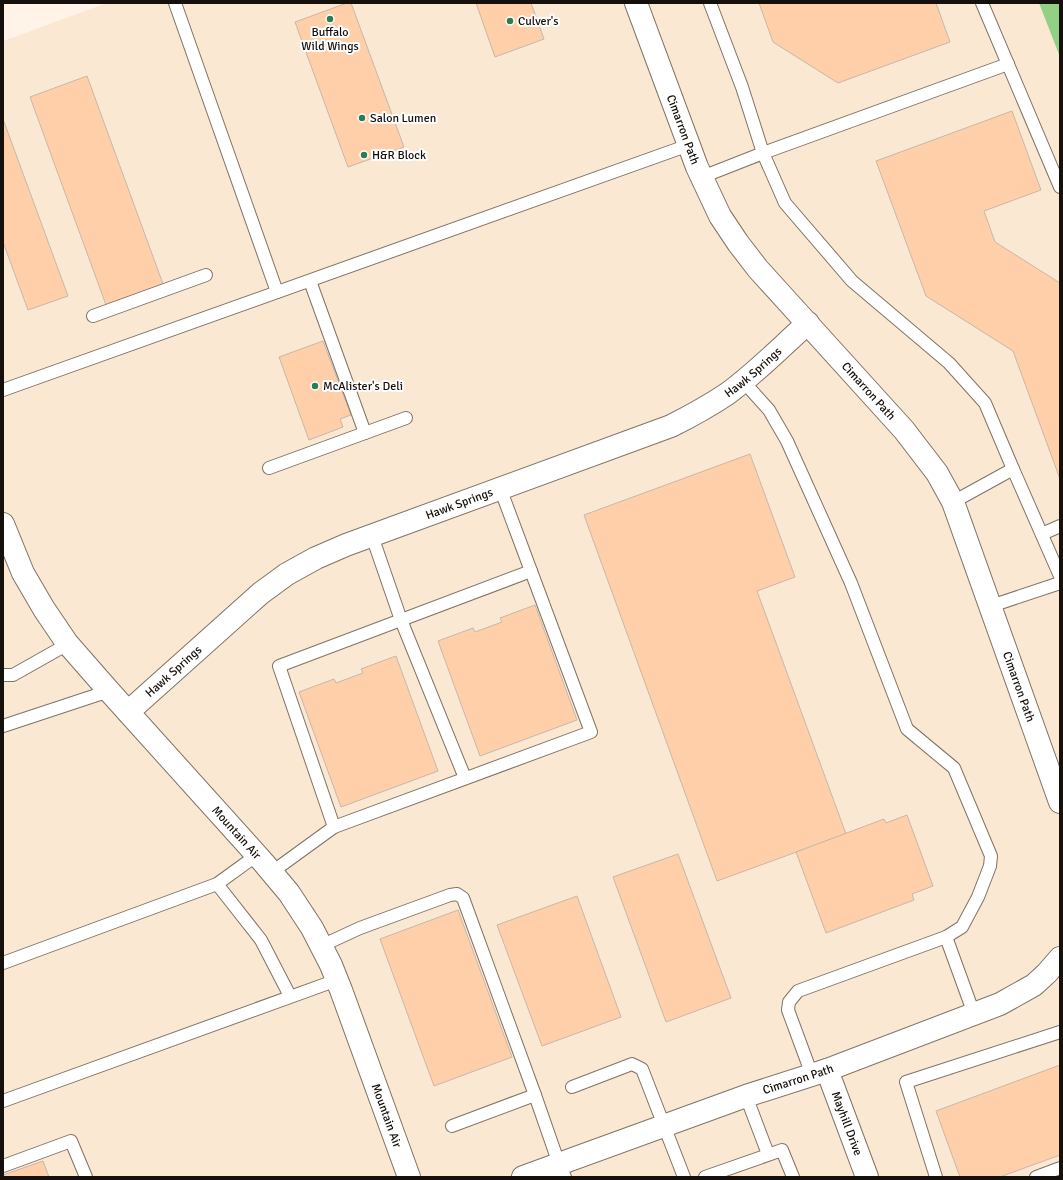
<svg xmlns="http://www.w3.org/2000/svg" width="1063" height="1180" viewBox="0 0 1063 1180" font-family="Signika,sans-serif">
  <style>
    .built { fill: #fbe8d2 }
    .forest { fill: #91d085 }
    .building { fill: #fecfa9; stroke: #c7b7aa }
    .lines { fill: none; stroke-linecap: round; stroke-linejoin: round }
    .lane-casing { stroke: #7f7365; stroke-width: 14 }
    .street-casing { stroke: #7f7365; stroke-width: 24 }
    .lane { stroke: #fff; stroke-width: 12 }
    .street { stroke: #fff; stroke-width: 22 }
    .poi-dot { fill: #2a7f52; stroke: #fff; stroke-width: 1.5 }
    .labels { text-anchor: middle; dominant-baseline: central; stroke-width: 4; stroke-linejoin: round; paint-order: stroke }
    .poi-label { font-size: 12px; fill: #15100b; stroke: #fff; text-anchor: start }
    .street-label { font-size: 12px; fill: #15100b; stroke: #fff }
  </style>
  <rect width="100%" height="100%" fill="#fff4e7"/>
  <path class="built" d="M107 3H1039L1060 57V1177H3V41Z"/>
  <path class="forest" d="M1039 3H1060V57Z"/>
  <g class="building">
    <path d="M347 3H351L404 147 348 167 295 22Z"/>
    <path d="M476 3H531L544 39 495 57Z"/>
    <path d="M759 3H936L950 42 838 83 773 42Z"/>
    <path d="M87 76 163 284 106 305 30 97Z"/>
    <path d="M1012 111 1041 190 984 211 995 242 1060 283V479L1013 351 926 296 876 161Z"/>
    <path d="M3 119 68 296 28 310 3 242Z"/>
    <path d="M323 341 351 415 340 419 343 427 309 440 279 357Z"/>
    <path d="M750 454 795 577 757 591 846 834 717 881 584 515Z"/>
    <path d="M535 605 577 720 480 756 438 641 473 628 475 632 502 622 500 618Z"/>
    <path d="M396 656 438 771 341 807 299 692 334 679 336 683 363 673 361 669Z"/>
    <path d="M907 815 933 886 912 894 914 900 826 933 796 852 884 819 886 823Z"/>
    <path d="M678 854 731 998 666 1022 613 877Z"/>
    <path d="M577 896 621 1017 542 1046 497 925Z"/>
    <path d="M458 910 512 1057 434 1086 380 939Z"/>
    <path d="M1060 1065V1155L1000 1177H960L936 1111Z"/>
    <path d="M43 1161 49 1177H3V1175Z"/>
  </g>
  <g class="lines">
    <g class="lane-casing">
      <g id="lane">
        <path d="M175 3 277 292"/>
        <path d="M710 3 742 87 763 153 1008 64"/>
        <path d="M982 3 1060 187"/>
        <path d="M702 177 763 153 785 203 852 281 949 363 985 403 1013 469"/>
        <path d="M310 281 365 433"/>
        <path d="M93 316 206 275"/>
        <path d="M743 381 769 410 787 441 851 583 907 729 954 768 991 856 990 866 978 897 962 927 946 937 798 991 789 1002 788 1010 812 1075"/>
        <path d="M3 390 689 145"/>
        <path d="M269 468 406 418"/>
        <path d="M500 488 531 571"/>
        <path d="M953 502 1013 469 1060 576"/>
        <path d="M1042 534 1060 526"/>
        <path d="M991 606 1060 583"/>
        <path d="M3 675H13L68 644"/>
        <path d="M3 726 109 691"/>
        <path d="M334 827 591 732 531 571 401 620 465 778"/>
        <path d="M272 872 334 827 279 666 401 620 372 536"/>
        <path d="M217 884 261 940 290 996"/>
        <path d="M946 937 974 1014"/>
        <path d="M321 946 360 928 450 895 457 894 463 898 535 1095 559 1164 565 1177"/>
        <path d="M3 963 217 884 257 855"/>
        <path d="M572 1087 632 1064 642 1069 684 1177"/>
        <path d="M746 1096 768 1154"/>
        <path d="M3 1101 337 980"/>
        <path d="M452 1126 535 1095"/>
        <path d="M3 1166 71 1141 86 1177"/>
        <path d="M705 1177 782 1150 793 1177"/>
        <path d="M936 1177 906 1082 1060 1032"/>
        <path d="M1036 1177 1060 1168"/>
      </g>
    </g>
    <g class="street-casing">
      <g id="street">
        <path id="s1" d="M636 3 697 167 720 216 738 243 758 269 904 430 937 473 953 502 1060 802"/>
        <path id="s2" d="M3 524 23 573 44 609 67 643 109 691 263 862 289 893 312 928 331 965 341 990 409 1177"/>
        <path id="s3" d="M128 712 261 593 287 574 316 558 346 545 671 426C691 416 709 406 727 394 756 373 781 347 808 323"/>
        <path id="s4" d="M827 1070 867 1177"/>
        <path id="s5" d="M523 1177 746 1096 827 1070 1000 1004 1034 985 1047 973 1060 958"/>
      </g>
    </g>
    <use href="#lane" class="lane"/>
    <use href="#street" class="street"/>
  </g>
  <g class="poi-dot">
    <circle cx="330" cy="19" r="4"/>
    <circle cx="510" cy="21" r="4"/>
    <circle cx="362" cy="118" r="4"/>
    <circle cx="364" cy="155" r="4"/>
    <circle cx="315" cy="386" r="4"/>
  </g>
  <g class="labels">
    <g class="poi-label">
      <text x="518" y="21">Culver's</text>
      <text x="330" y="32" text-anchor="middle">Buffalo<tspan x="330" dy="14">Wild Wings</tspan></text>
      <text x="370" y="118">Salon Lumen</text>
      <text x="372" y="155">H&amp;R Block</text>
      <text x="323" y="386">McAlister's Deli</text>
    </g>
    <g class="street-label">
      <text stroke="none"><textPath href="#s1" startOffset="135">Cimarron Path</textPath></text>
      <text stroke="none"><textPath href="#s3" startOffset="721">Hawk Springs</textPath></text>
      <text stroke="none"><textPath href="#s1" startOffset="459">Cimarron Path</textPath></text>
      <text stroke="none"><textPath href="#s3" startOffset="397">Hawk Springs</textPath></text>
      <text stroke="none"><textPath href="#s3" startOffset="61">Hawk Springs</textPath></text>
      <text stroke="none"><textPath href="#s1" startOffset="795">Cimarron Path</textPath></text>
      <text stroke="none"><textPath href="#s2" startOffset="390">Mountain Air</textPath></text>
      <text stroke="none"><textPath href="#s5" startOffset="292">Cimarron Path</textPath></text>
      <text stroke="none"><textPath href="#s2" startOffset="714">Mountain Air</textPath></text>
      <text stroke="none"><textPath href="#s4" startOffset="57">Mayhill Drive</textPath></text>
    </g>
  </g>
  <rect width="1063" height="1180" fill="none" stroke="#15100b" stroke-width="8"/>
</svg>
